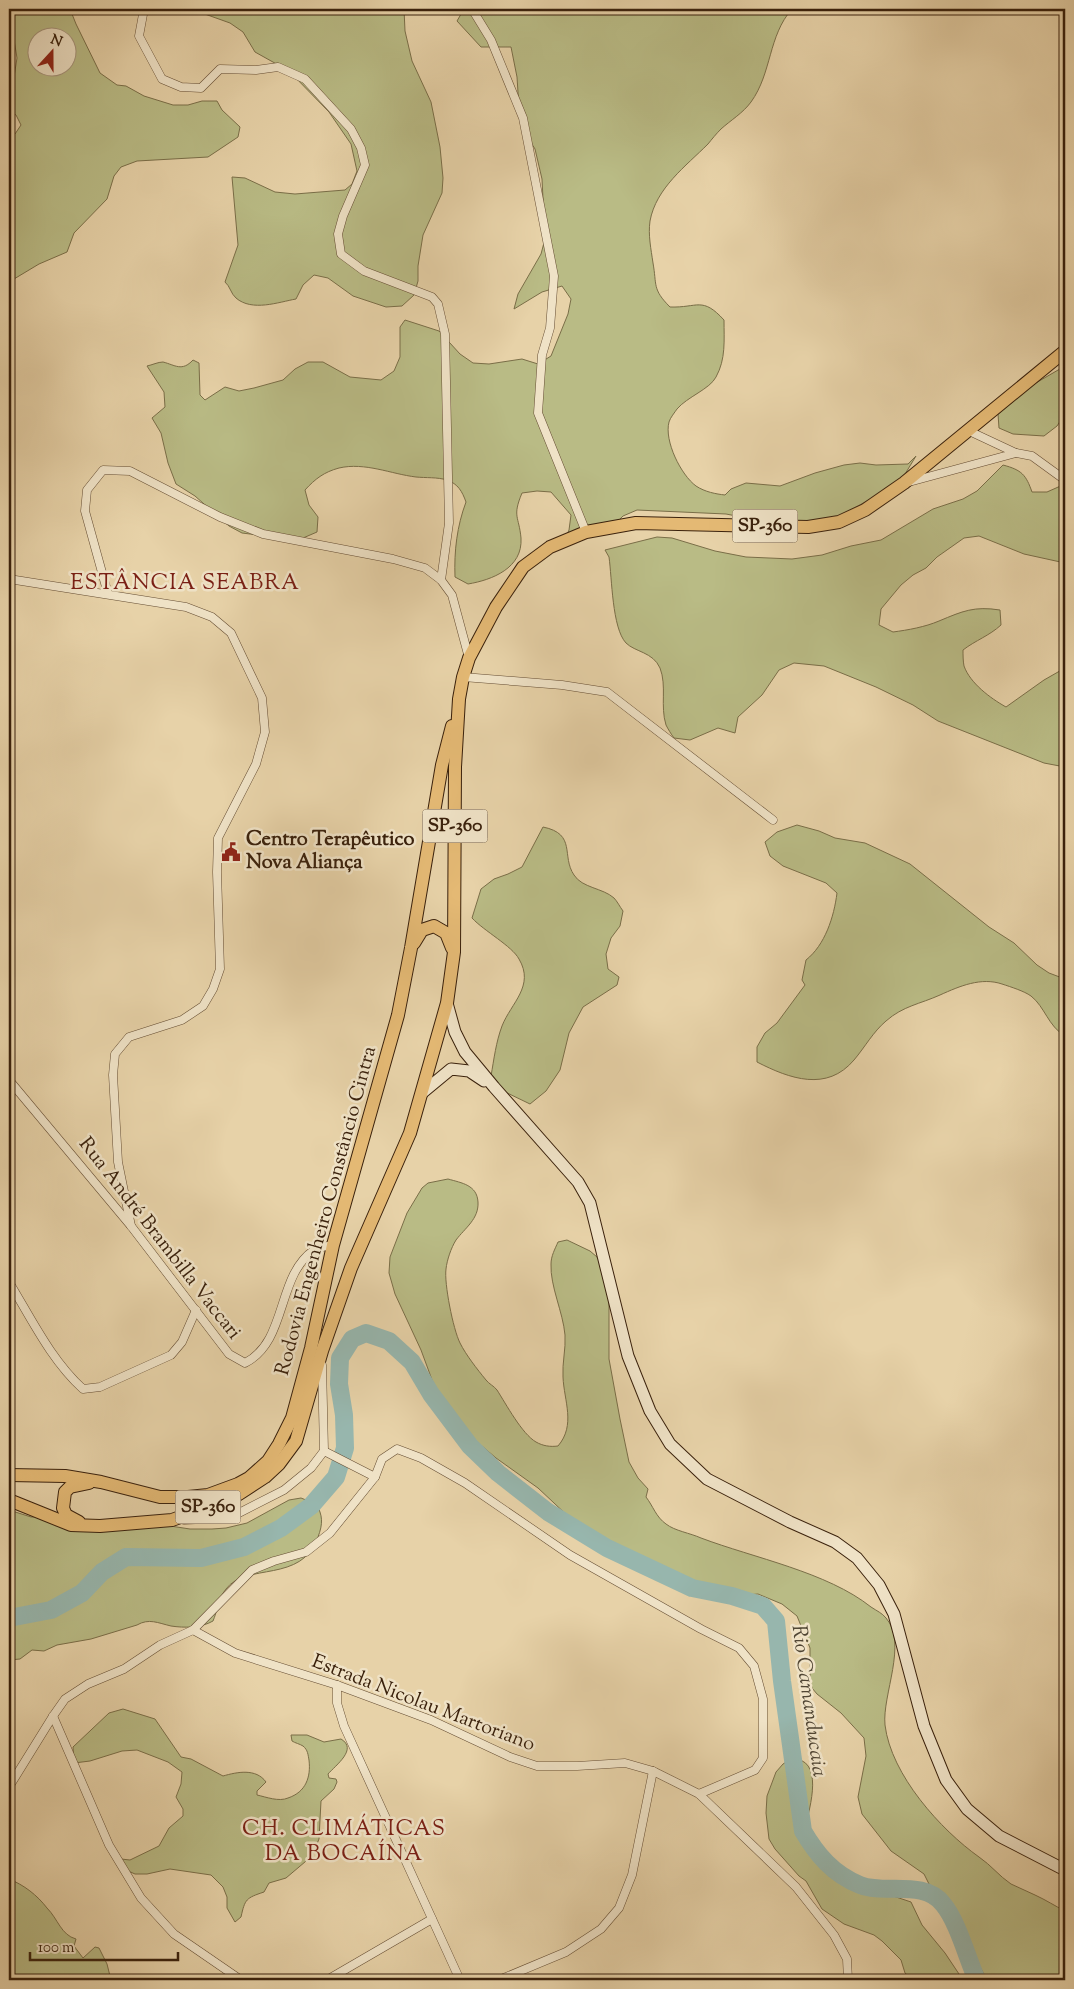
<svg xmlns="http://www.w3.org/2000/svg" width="1074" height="1989" viewBox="0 0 1074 1989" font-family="'Sorts Mill Goudy',serif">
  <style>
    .green { fill: #b9bb85; stroke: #7a6e48; fill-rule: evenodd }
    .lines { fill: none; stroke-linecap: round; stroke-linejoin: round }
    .river { stroke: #97b6ad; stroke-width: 18 }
    .minor-casing { stroke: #654d33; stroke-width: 9 }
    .secondary-casing { stroke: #3a210c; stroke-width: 13 }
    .primary-casing { stroke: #3a210c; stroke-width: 14 }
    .minor { stroke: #efe2c6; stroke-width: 8 }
    .secondary { stroke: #efe2c6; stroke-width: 11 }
    .primary { stroke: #e4b974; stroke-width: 12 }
    .labels { text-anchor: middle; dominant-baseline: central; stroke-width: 5; stroke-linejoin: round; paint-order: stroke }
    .shield { fill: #efe2c6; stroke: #705b44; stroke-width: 1 }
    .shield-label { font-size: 19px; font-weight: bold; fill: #3a210c }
    .poi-label { font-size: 20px; font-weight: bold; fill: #3a210c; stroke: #efe2c6; text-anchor: start }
    .street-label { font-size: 20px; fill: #3a210c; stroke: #efe2c6 }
    .water-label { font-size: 21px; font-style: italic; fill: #514634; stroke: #efe2c6 }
    .quarter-label { font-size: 22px; letter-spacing: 1px; fill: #7a1f14; stroke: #efe2c6 }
  </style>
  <rect width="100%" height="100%" fill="#e7d2a8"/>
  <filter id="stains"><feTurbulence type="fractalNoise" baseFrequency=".004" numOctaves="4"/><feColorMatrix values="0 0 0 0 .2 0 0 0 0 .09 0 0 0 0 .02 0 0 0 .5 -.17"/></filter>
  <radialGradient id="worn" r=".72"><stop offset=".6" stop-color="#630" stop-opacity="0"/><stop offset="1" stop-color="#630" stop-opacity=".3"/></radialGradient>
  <g class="green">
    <path d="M9 9H70L76 24 100 73 117 85 126 86 144 96 173 105H188L202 101H217L222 110 240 127 238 137 208 157 137 161 121 167 114 176 107 199 74 233 67 252 39 264 9 282V138L15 134 21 125 16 115 9 110V84L14 77 17 58ZM38 38H68V68H38Z"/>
    <path d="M200 9H404L405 31 412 61 431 102 440 147 443 178 442 193 423 235 418 266V281L414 295 402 306 386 307 353 296 328 278 314 275 303 285 296 299C279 302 252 312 236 298 231 294 230 286 225 282L238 245 232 177 245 178 275 192 295 194 345 190 352 184 357 171 351 144 329 112 289 71 255 52 243 32 230 23 202 13Z"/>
    <path d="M464 9H792C768 36 772 73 751 102 743 113 731 120 721 129 716 134 712 139 708 144 686 166 656 188 650 221 648 235 651 249 653 263 657 285 652 289 670 307 698 308 702 296 724 320 724 340 726 359 716 377 710 389 687 397 677 409 675 412 670 418 669 422 664 441 681 475 696 486 705 492 716 494 725 495L731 489 746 483 780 486 815 473 844 465 860 463 876 465 908 464 916 456 902 479 889 489 832 520 817 522 757 520 726 514 637 510 623 516 612 527 564 542 569 530 571 515 551 492 537 491 522 493C512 517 519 516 521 538 523 568 492 580 468 584L455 577C454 551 457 526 466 502 462 491 458 484 447 480 437 477 426 478 416 477 391 474 365 462 339 468 324 472 315 479 305 490L309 505 318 517 317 532 303 538 258 535 242 533 229 526 195 496 176 484 168 463 161 433 152 418 165 407 164 392 147 366C152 365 158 362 163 362 175 365 182 372 193 360L199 363 200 395 205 400 225 387 239 391 254 388 283 380 295 369 308 362H323L350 377 381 380 394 371 400 357V327L405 320 439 331 460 354 473 363 489 364 522 359 538 364 551 356 568 314 571 299 562 286 542 292 514 309 518 294 541 254 545 239 542 179 535 149 527 136 519 108 517 77 511 47H481L457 21Z"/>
    <path d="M1065 366V414L1057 426 1044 436 1013 434 999 428 998 414 1034 384Z"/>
    <path d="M1003 465C1022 470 1026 475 1032 492H1047L1065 484V563L1024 554 979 536 964 538 937 557 926 568 913 575 901 585 881 609 879 625 893 632C908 630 925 627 939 621 963 611 974 606 1000 610L1001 625C989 636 976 640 963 650 963 655 963 661 964 666 970 683 990 698 1006 707L1044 680 1065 668V767L1044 763 938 721 913 705 876 687 824 666 794 663 779 670 762 695 738 717 735 733 718 728 690 740 674 738C671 734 668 729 666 725 660 706 667 686 660 668 653 652 635 652 626 643 612 628 612 578 609 557L605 550 657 537 672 538 715 551 746 557 792 559 822 555 851 546 881 540 933 509 963 499 977 491Z"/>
    <path d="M797 825 819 831 835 838 865 843 910 864 989 927 1014 943 1037 965 1049 973 1065 979V1036C1048 1026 1045 1007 1031 996 1024 991 1011 987 1002 984 981 977 960 986 940 995 920 1004 903 1006 886 1021 873 1032 865 1047 854 1060 827 1092 790 1079 757 1062V1047L765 1033 777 1023 805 985 802 980 806 960C825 945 834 917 837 893L826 883 783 866 770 856 765 842 777 832Z"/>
    <path d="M543 827C577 834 561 856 574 875 582 888 603 888 614 898 617 901 620 907 623 911L620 926 611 938 606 954 608 969 619 977 617 985 583 1007 569 1033 560 1070 546 1091 530 1104 499 1089 491 1076C494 1059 496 1042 502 1026 511 1003 535 986 519 959 512 946 484 931 472 918L481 889 494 879 508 874 522 867Z"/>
    <path d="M448 1179C462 1183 477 1185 478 1202 479 1219 465 1228 456 1240 451 1248 447 1260 446 1269 444 1283 453 1329 460 1343 466 1355 477 1369 486 1380 489 1384 494 1386 497 1390 506 1404 522 1434 536 1442 543 1446 550 1447 558 1446 576 1425 564 1401 563 1377 562 1363 566 1349 565 1335 563 1312 550 1286 551 1264 551 1256 555 1249 558 1242L567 1240 590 1251 597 1257 602 1266 609 1301V1359L620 1419 629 1462 638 1478 648 1489 646 1497C653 1506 656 1517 666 1524 675 1531 690 1533 701 1538 754 1558 827 1572 871 1607 877 1611 882 1613 886 1618 908 1643 882 1695 885 1725 891 1775 941 1830 979 1857 991 1865 999 1876 1011 1884 1019 1888 1027 1891 1035 1895 1046 1900 1055 1906 1065 1911V1980H987L953 1915 933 1892 924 1874 891 1851 862 1814 858 1797 866 1756 864 1738 841 1713 817 1694 812 1688 810 1680V1648L797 1616 782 1604 758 1594 724 1597 640 1567 595 1532 570 1518 538 1488 496 1458 462 1429 438 1396 421 1350 395 1294 389 1273 390 1257 407 1213 422 1188 428 1183Z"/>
    <path d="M301 1498 316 1504C323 1515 323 1524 318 1537 302 1584 246 1562 226 1589 219 1597 217 1612 213 1621 201 1628 184 1628 171 1626 158 1623 149 1618 137 1625L91 1639 57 1645 44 1651 32 1650 20 1659 9 1660V1560L14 1556 9 1540V1510L31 1517 54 1516 92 1529 157 1524 190 1529H212L226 1528 247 1523 289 1500Z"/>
    <path d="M123 1709 155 1719 181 1757 191 1759 223 1776C237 1772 256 1768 266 1782L257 1791V1795C266 1797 279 1802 288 1798 306 1792 311 1777 309 1760 308 1755 308 1750 303 1746 300 1744 295 1743 292 1741L291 1735H307L324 1742 341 1739C358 1749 336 1765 328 1774L329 1778 336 1779 337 1782 334 1789 321 1801 319 1839 312 1856 286 1878 269 1883 264 1892C246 1898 245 1899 241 1917L235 1922 227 1908V1897L223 1887 211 1875 170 1869 147 1874H135L126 1870 121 1859 130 1860 159 1846 169 1828 183 1816V1809L176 1797 181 1784 182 1772 168 1762 137 1750 122 1751 90 1761 74 1763 73 1747 109 1713Z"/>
    <path d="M791 1759C825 1757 810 1808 805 1827L817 1847 842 1881 866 1892 890 1895 911 1902 922 1925 945 1953 963 1980H913L905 1973 901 1960 882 1941 874 1935 844 1924 822 1909 806 1881 799 1876 775 1849 769 1839 766 1813 767 1796 776 1772 783 1764Z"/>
    <path d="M9 1879C24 1885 37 1895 47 1908 58 1919 61 1935 76 1939L74 1946 83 1958 95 1947 99 1948 107 1964 111 1980H9Z"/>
  </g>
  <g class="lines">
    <path class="river" d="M9 1618 51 1610 82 1593 102 1572 126 1557 201 1558 244 1547 281 1528 311 1506 336 1477 345 1448 344 1415 339 1384 340 1358 352 1339 366 1333 389 1341 412 1362 431 1394 470 1446 498 1473 548 1512 607 1548 692 1588 732 1596 763 1606 776 1621 782 1681 803 1831C817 1855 833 1874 860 1885 885 1895 924 1879 943 1904 958 1922 967 1958 977 1980"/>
    <g class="minor-casing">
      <g id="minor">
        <path d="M144 9 139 36 162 79 181 87 201 88 220 69 256 70 278 67 305 79 351 129 361 148 365 165 343 216 338 234 341 254 364 271 432 297 438 304 445 334 449 523 441 580"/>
        <path d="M472 9 491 40 523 118 554 276 550 328 542 355 538 413 586 532"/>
        <path d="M1016 453 1032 456 1065 480"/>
        <path d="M909 482 1016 453 969 431"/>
        <path d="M9 579 186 607 212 617 231 633 262 698 265 732 256 764 218 838 217 872 220 969 213 989 203 1006 182 1020 129 1037 115 1054 113 1075 118 1162 131 1226"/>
        <path d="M108 594 85 511 87 490 103 470 130 471 220 517 263 534 393 559 425 568 441 580 452 595 469 658"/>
        <path d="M463 677 562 685 607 692 773 820"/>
        <path d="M9 1080 131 1226 229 1354 245 1363C288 1341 276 1276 314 1250 319 1247 327 1246 333 1245"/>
        <path d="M9 1282C31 1318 51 1360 83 1389L100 1387 171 1355 182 1342 196 1310"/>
        <path d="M375 1477 382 1459 397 1449 421 1458 465 1483 570 1555 701 1629 739 1648 754 1666 763 1699V1758L755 1770 699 1794"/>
        <path d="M184 1520 206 1519 237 1514 284 1490 311 1468 324 1451 322 1365"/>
        <path d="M193 1630 235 1653 337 1685 431 1720 510 1757 537 1766H577L625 1763 653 1771 699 1794 796 1887 834 1935 847 1959 848 1980"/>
        <path d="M337 1685V1703L344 1726 460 1980"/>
        <path d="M53 1716 109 1845 141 1898 174 1934 241 1980"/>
        <path d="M9 1787 53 1716 65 1699 88 1684 124 1669 160 1645 193 1630 252 1570 274 1561 306 1552 330 1533 375 1477 324 1451"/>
        <path d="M327 1980 432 1919"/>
        <path d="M499 1980 566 1952 601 1929 619 1908 632 1875 653 1771"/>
      </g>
    </g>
    <g class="secondary-casing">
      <g id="secondary">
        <path d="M447 1003 455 1032 465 1052 494 1087 578 1182 590 1203 628 1356 650 1411 670 1444 707 1479 790 1522 835 1542 857 1558 879 1585 894 1614 924 1726 946 1780 967 1809 999 1836 1065 1870"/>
        <path d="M422 1093 451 1069 469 1071 484 1081"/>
      </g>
    </g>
    <g class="primary-casing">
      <g id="primary">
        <path d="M414 943 422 930 434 926 446 933 452 948"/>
        <path d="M9 1475 65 1476 101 1482 160 1497H188L208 1495 238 1484 249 1478 268 1461 279 1444 292 1418 311 1348 333 1245 398 1015 411 948 442 765 452 726"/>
        <path d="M9 1500 71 1525 100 1526 172 1520 213 1505 239 1494 265 1477 279 1464 296 1441 322 1351 351 1268 410 1133 447 1003 454 952 455 767 459 699 463 677 469 658 496 607 523 567 550 547 586 532 636 523 808 527 839 522 865 510 904 483 1065 351"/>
        <path d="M79 1522 66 1515 63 1508 65 1492 70 1487 89 1483"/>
      </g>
    </g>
    <use href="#minor" class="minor"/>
    <use href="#secondary" class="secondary"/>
    <use href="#primary" class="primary"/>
  </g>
  <defs>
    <g id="civic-bare" transform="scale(1.5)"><path d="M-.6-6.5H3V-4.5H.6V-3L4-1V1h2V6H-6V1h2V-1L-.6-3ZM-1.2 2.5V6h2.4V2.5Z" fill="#8f2418" stroke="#efe2c6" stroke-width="2.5" paint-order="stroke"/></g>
  </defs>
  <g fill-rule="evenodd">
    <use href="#civic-bare" x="231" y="852"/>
  </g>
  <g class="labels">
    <g class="shield">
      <rect x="732.5" y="509.5" width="65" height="33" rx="4"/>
      <rect x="422.5" y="809.5" width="65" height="33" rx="4"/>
      <rect x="175.5" y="1490.5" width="65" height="33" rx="4"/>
    </g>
    <g class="shield-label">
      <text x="765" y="526">SP-360</text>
      <text x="455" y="826">SP-360</text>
      <text x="208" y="1507">SP-360</text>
    </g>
    <g class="poi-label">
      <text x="246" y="840">Centro Terapêutico<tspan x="246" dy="23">Nova Aliança</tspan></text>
    </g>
    <g class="street-label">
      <text transform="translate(327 1211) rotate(-75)">Rodovia Engenheiro Constâncio Cintra</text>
      <text transform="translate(159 1239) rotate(52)">Rua André Brambilla Vaccari</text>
      <text transform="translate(423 1704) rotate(21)">Estrada Nicolau Martoriano</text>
    </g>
    <g class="water-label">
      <text transform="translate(808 1701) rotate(82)">Rio Camanducaia</text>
    </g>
    <g class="quarter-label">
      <text x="185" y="584">ESTÂNCIA SEABRA</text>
      <text x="344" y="1830">CH. CLIMÁTICAS<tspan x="344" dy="25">DA BOCAÍNA</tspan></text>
    </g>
  </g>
  <rect width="1074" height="1989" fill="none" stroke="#e7d2a8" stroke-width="30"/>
  <rect x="10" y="10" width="1054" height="1969" fill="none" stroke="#3a210c" stroke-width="2.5"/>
  <rect x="15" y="15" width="1044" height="1959" fill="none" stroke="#3a210c"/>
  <g transform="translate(52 52) rotate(21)"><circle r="24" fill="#efe2c6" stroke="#a7957c"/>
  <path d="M0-4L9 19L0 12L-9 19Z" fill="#8f2418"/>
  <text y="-8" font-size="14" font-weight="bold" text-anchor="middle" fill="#3a210c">N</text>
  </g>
  <path d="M30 1952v8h148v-8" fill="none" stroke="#3a210c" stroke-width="2.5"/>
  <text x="38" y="1952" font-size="15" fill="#3a210c" stroke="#efe2c6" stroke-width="4" paint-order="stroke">100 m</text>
  <rect width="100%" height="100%" filter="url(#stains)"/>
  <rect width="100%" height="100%" fill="url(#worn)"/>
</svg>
